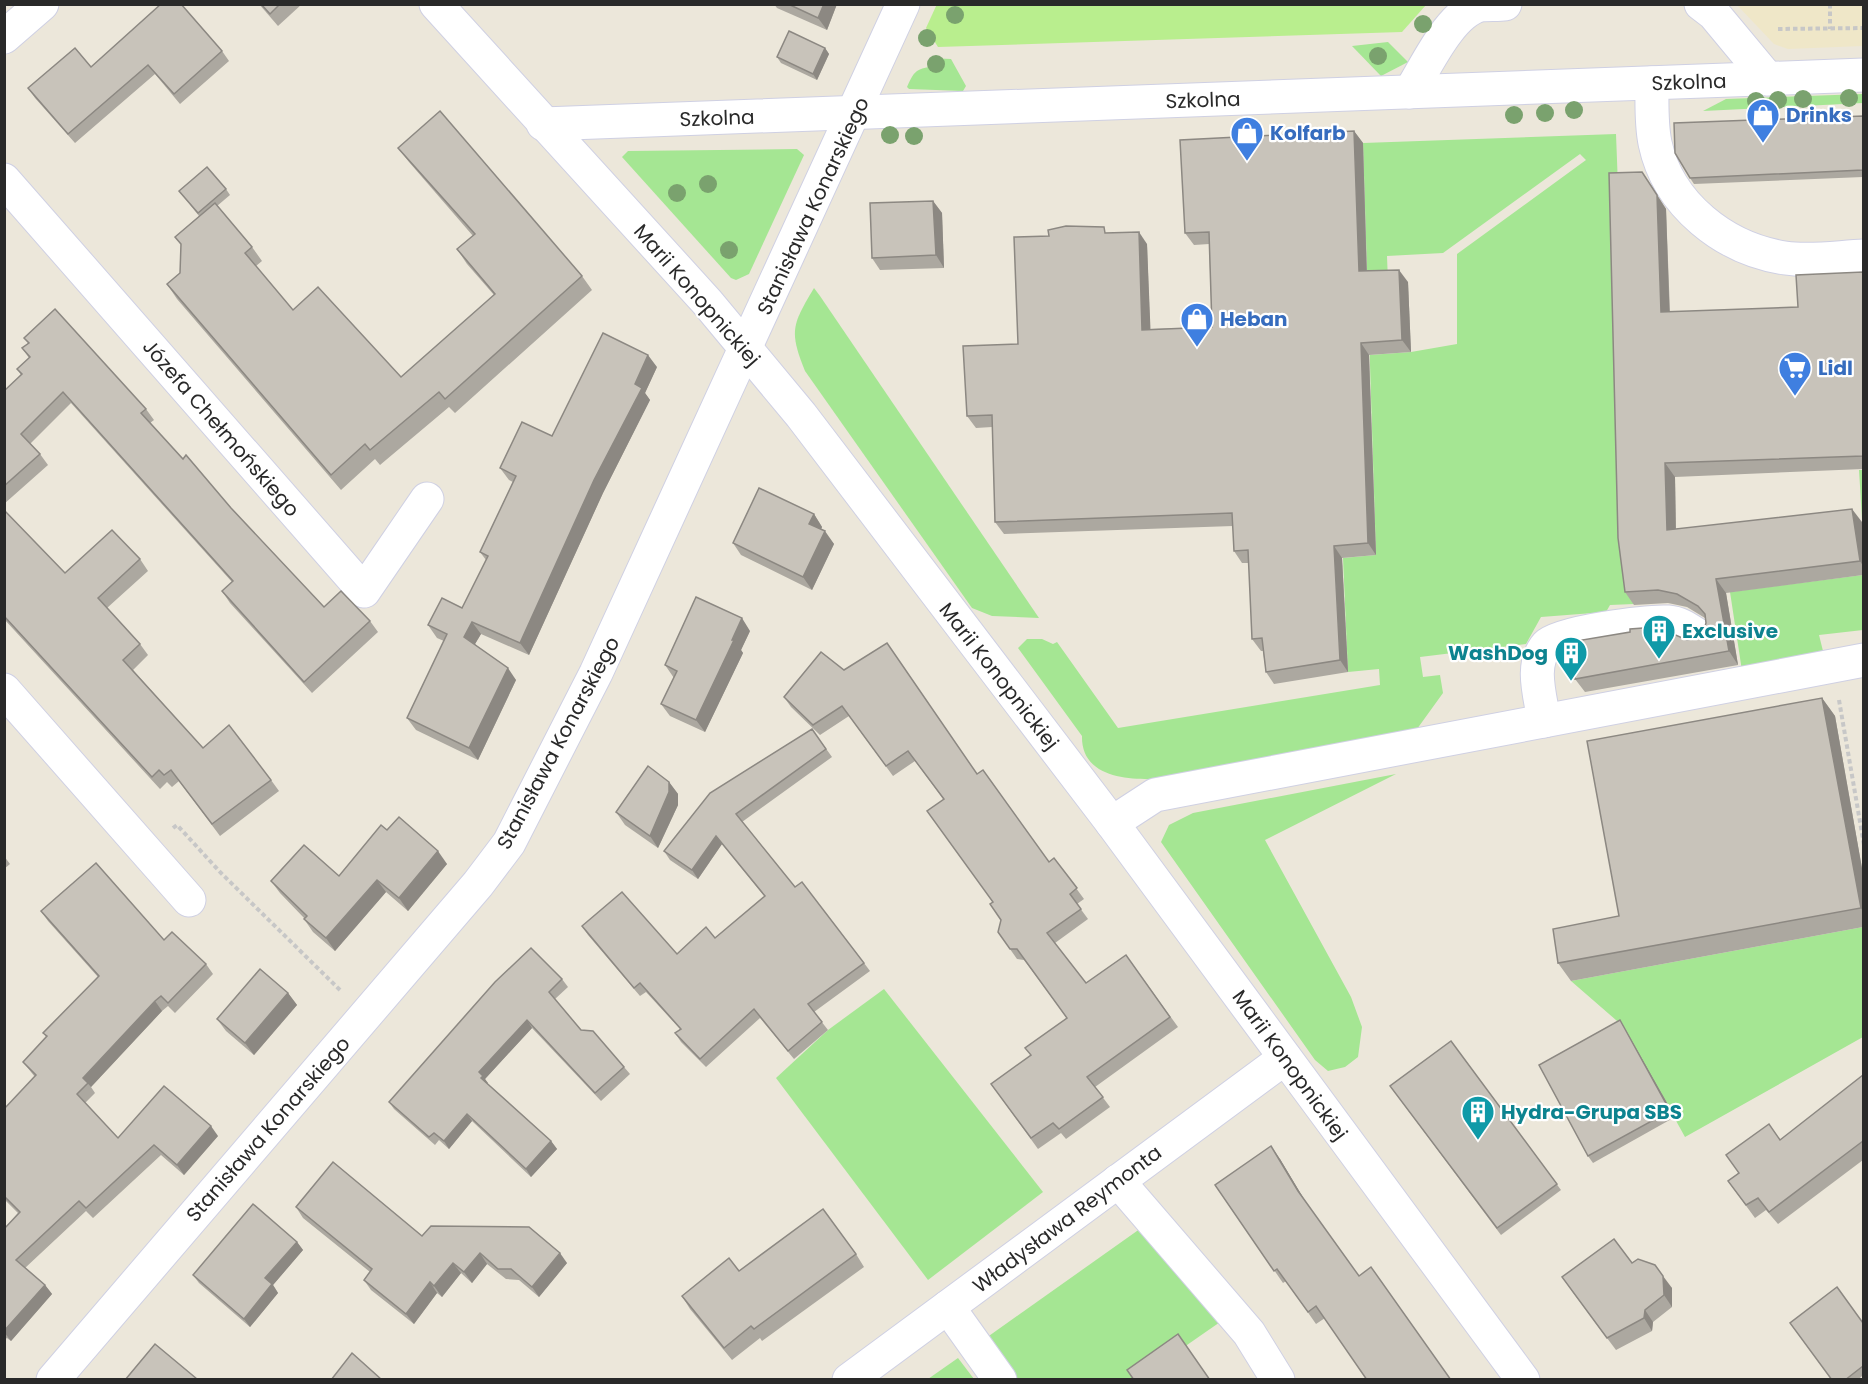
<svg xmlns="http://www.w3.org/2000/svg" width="1868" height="1384" viewBox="0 0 1868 1384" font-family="Poppins,sans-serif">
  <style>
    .education { fill: #efe7c8 }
    .green { fill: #a5e693; fill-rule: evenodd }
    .pitch { fill: #b9ee8e }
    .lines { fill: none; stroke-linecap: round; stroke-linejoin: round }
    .minor-casing { stroke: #cfd0e3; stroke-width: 35 }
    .path { stroke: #c7c7c7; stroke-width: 4; stroke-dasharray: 4.5 3; stroke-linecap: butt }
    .minor { stroke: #fff; stroke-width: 33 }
    .tree { fill: #7aa26e }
    .wall { fill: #aca8a0 }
    .shaded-wall { fill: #8c8882 }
    .building { fill: #c8c3ba; stroke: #8c8882; stroke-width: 1.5 }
    .labels { text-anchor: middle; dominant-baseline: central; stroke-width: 4.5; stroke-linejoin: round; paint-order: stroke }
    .street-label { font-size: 20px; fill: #292929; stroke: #fff }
    .shop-label { font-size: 20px; font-weight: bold; fill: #366cbe; stroke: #fff; text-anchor: start }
    .culture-label { font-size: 20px; font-weight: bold; fill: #0d838f; stroke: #fff; text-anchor: start }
  </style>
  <rect width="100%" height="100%" fill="#ece7da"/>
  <path class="education" d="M1737 5H1863V46L1788 49 1774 44Z"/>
  <g class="green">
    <path d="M1388 42 1408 62 1381 76 1352 46Z"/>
    <path d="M930 58 951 59 966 86 963 91 909 89 907 87C913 74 915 69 929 67Z"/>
    <path d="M1863 94V103L1703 111 1726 99Z"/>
    <path d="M1616 134 1634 604 1610 605 1606 612 1541 617 1526 644 1420 657 1423 677 1440 675 1443 693 1417 729 1157 779C1127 780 1081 777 1082 736L1018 648 1027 639H1042L1053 644 1057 642 1118 728 1380 685 1379 669 1348 672 1343 558 1376 555 1363 143ZM1580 154 1586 160 1457 254V344L1411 352 1370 355 1388 282 1387 256 1443 253Z"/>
    <path d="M797 149 804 155 749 274 736 280 731 278 622 157 628 151Z"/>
    <path d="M814 288 820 296 1039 618 992 616 972 608 805 371C789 331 792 325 814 288Z"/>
    <path d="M1859 470H1863V535Z"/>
    <path d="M1863 575V630L1819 635 1824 655 1742 671 1730 592Z"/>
    <path d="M1396 774 1265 840 1351 997 1362 1027 1358 1057 1345 1067 1328 1071 1315 1060 1161 842 1169 825 1193 813Z"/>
    <path d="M1863 927V1037L1685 1137 1624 1027 1571 981Z"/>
    <path d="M884 989 1043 1192 928 1280 776 1078 828 1030Z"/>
    <path d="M1144 1226 1223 1320 1138 1379H1014L986 1338Z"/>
    <path d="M958 1358 974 1379H928Z"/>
  </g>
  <path class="pitch" d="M937 4H1426V5L1402 32 938 47 926 28Z"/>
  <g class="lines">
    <g class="minor-casing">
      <g id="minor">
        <path d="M436 4 707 302 801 415 1112 823 1523 1380"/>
        <path d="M1701 4 1714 14 1768 79"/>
        <path d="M4 37 42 4"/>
        <path d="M1652 83C1652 103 1651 124 1655 143 1668 205 1725 249 1785 258 1810 262 1839 257 1864 256"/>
        <path d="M1410 92C1426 67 1450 12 1481 5 1489 4 1498 5 1505 4"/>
        <path d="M543 124 1864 75"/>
        <path d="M4 180 364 591 427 499"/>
        <path d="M4 690 189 900"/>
        <path d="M1544 721C1541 698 1529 665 1547 645 1559 632 1648 621 1668 622 1680 623 1688 629 1697 635"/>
        <path d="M1112 823 1155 795 1864 660"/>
        <path d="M1118 1181 1249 1333 1278 1380"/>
        <path d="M948 1307 1000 1380"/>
        <path d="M53 1380 478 884 509 843 596 673 903 4"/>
        <path d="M849 1380 1285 1058"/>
      </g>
    </g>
    <g class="path">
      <path d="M1830 4V29"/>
      <path d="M1778 29 1864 28"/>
      <path d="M1839 700 1864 845"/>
      <path d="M173 828 177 825 221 873 341 991"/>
    </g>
    <use href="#minor" class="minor"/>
  </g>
  <g class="tree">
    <circle cx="955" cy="15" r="9"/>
    <circle cx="1423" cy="24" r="9"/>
    <circle cx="927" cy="38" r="9"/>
    <circle cx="1378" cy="56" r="9"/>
    <circle cx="936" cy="64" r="9"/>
    <circle cx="1849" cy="98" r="9"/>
    <circle cx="1803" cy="99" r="9"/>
    <circle cx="1778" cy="100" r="9"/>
    <circle cx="1756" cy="101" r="9"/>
    <circle cx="1574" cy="110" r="9"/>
    <circle cx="1545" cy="113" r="9"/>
    <circle cx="1514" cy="115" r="9"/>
    <circle cx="890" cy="135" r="9"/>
    <circle cx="914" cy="136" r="9"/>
    <circle cx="708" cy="184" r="9"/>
    <circle cx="677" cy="193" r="9"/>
    <circle cx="729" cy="250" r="9"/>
  </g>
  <g class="wall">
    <path d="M259 4H302L278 26Z"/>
    <path d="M774 4H837L827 30 777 8Z"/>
    <path d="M825 48 829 54 817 80 781 63 777 57Z"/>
    <path d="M222 51 229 61 180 104 155 74 75 143 35 98 28 88 91 67Z"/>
    <path d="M1863 116V177L1694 184 1690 178Z"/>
    <path d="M1354 131 1363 143 1367 271 1408 282 1411 352 1369 355 1376 555 1342 558 1348 672 1274 684 1266 672 1263 651H1261L1252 639 1249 563H1242L1234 551 1233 526 1004 534 995 522 992 427 976 428 967 416 1018 344 1049 236 1108 233 1147 244 1150 329 1212 327 1209 244 1194 245 1185 233Z"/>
    <path d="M398 148 582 276 592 290 455 413 449 407 380 465 375 459 341 490 177 299 167 284 180 273 181 245 175 237 199 216 179 191 226 189 230 195 217 206 252 247 262 261 256 266 293 310 401 377 494 295 467 264 457 249 473 236 409 162Z"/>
    <path d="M1651 185 1666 209 1670 312 1798 307 1863 272V469L1675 477 1676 529 1862 522 1863 535V575L1726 593 1738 665 1585 692 1575 679 1687 640 1696 638 1703 632 1706 623 1705 618 1687 607 1668 603 1634 605 1625 592Z"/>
    <path d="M933 201 942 213 944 268 880 270 872 258Z"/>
    <path d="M24 338 146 409 154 420 150 423 183 459 231 508 324 607 370 621 378 632 312 693 230 603 222 591 232 582 71 403 30 444 40 454 48 465 4 504V391L21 375 17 369 29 358 22 348 28 343Z"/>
    <path d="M657 367 645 393 650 400 603 493 529 655 481 634 475 644 516 680 478 760 416 730 407 718 444 641 437 638 428 625 462 608 486 560 480 552 513 482 509 480 500 468 552 436Z"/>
    <path d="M4 510 65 573 140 559 148 571 107 608 140 644 148 655 133 670 203 748 271 780 279 791 220 836 179 781 172 787 167 782 160 789 4 619Z"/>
    <path d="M814 514 822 527 821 529 834 544 812 590 741 555 733 543Z"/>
    <path d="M750 631 741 650 743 653 705 732 670 716 661 704 674 678 665 665Z"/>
    <path d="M821 652 977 774 1049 862 1054 858 1084 899 1077 904 1088 919 1055 943 1086 983 1126 955 1178 1027 1095 1087 1110 1107 1066 1139 1061 1133 1038 1149 991 1084 1031 1056 1067 1018 1024 960 1017 959 998 932 1001 920 943 799 915 761 893 776 849 716 820 735 791 707 784 697Z"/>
    <path d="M1822 698 1835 716 1863 874V927L1571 981 1558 963 1619 916Z"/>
    <path d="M812 729 832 757 742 822 795 887 864 963 870 971 814 1012 828 1030 794 1059 760 1018 706 1067 681 1042 675 1033 680 1029 646 992 640 996 588 935 582 926 677 954 715 938 765 897 722 844 698 879 670 860 664 851Z"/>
    <path d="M669 782 678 794V805L658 848 625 825 616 812Z"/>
    <path d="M387 830 447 864 408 911 386 892 335 951 313 932 304 919H305L280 893 271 881 339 876Z"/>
    <path d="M4 856 10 864 4 869Z"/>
    <path d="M41 911 164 940 206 964 213 974 175 1013 168 1006 162 1011 91 1087 95 1093 85 1103 118 1138 218 1136 184 1175 161 1155 93 1218 86 1211 25 1268 45 1285 52 1294 11 1341 7 1338 4 1340V1229L18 1213 4 1199V1109L35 1077 23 1062 46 1037 43 1033 98 977 48 921Z"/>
    <path d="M562 979 568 987 555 999 581 1030 624 1067 630 1074 601 1101 532 1028 485 1079 488 1084 551 1141 557 1149 531 1177 472 1121 449 1149 439 1140 435 1145 394 1109 389 1102Z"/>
    <path d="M288 993 297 1005 254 1055 226 1031 217 1019Z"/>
    <path d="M1624 1027 1675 1117 1593 1163 1588 1156Z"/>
    <path d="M1451 1041 1561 1190 1501 1235 1390 1086Z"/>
    <path d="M1863 1075V1160L1778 1224 1766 1210 1755 1218 1728 1181Z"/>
    <path d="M1280 1159 1305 1201 1325 1318 1316 1324 1286 1281 1283 1283 1215 1185Z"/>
    <path d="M296 1207 422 1236 567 1263 539 1297 519 1280 506 1279 487 1264 472 1283 461 1273 442 1297 437 1293 414 1324 371 1290 364 1280 370 1272 303 1218Z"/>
    <path d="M297 1242 303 1250 273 1285 278 1293 250 1327 199 1283 193 1275Z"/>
    <path d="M856 1254 864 1267 762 1341 760 1338 732 1360 690 1309 682 1296 739 1271Z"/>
    <path d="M1632 1263 1672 1288V1307L1653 1322 1652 1331 1616 1350 1571 1290Z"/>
    <path d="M1863 1323V1375L1858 1380H1832Z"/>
  </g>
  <g class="shaded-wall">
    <path d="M824 4H837L827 30 818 18Z"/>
    <path d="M825 48 829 54 817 80 813 74Z"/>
    <path d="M1354 131 1363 143 1367 283 1359 271Z"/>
    <path d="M1642 172 1666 209 1670 326 1661 312Z"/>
    <path d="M933 201 942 213 944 268 936 255Z"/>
    <path d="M1139 232 1147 244 1151 342 1142 330Z"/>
    <path d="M1399 270 1408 282 1411 352 1402 340Z"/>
    <path d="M1361 343 1369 355 1376 555 1368 543Z"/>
    <path d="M648 355 657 367 645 393 650 400 603 493 529 655 520 643Z"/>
    <path d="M1665 463 1675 477 1676 544 1667 530Z"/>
    <path d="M1852 509 1862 522 1863 535V566L1860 561Z"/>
    <path d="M814 514 822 527 818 536 809 524Z"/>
    <path d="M825 531 834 544 812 590 803 577Z"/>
    <path d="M1334 546 1342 558 1348 672 1340 660Z"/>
    <path d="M1716 579 1726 593 1738 665 1729 651Z"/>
    <path d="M742 618 750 631 741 650 743 653 705 732 696 720Z"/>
    <path d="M472 622 481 634 472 649 464 637Z"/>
    <path d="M508 668 516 680 478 760 469 748Z"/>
    <path d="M1822 698 1835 716 1863 874V912L1861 908Z"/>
    <path d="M669 782 678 794V805L658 848 650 836Z"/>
    <path d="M716 836 722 844 698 879 692 870Z"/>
    <path d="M438 851 447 864 408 911 399 898Z"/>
    <path d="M377 880 386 892 335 951 326 938Z"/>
    <path d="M288 993 297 1005 254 1055 245 1043Z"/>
    <path d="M155 1001 162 1011 91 1087 83 1078Z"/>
    <path d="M527 1020 532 1028 485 1079 488 1083 486 1085 481 1078 479 1072Z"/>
    <path d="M1620 1020 1624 1027 1675 1117 1670 1111Z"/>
    <path d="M467 1114 472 1121 449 1149 444 1141Z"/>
    <path d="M211 1126 218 1136 184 1175 177 1165Z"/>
    <path d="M551 1141 557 1149 531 1177 526 1169Z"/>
    <path d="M1271 1146 1280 1159 1307 1204 1298 1191Z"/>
    <path d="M297 1242 303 1250 273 1285 278 1293 250 1327 244 1319 265 1278Z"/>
    <path d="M480 1253 487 1264 472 1283 464 1272Z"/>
    <path d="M560 1253 567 1263 539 1297 532 1287Z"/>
    <path d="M453 1263 461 1273 442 1297 434 1286Z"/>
    <path d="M1663 1276 1672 1288V1307L1664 1295Z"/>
    <path d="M430 1282 437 1293 414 1324 406 1314Z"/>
    <path d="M45 1285 52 1294 11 1341 4 1332V1331Z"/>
    <path d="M1645 1310 1653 1322 1652 1331 1644 1318Z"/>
  </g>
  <g class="building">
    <path d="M161 4H181L222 51 174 94 148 65 68 134 28 88 75 48 91 67Z"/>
    <path d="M261 4H280L270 14Z"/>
    <path d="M788 4H824L818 18Z"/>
    <path d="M789 31 825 48 813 74 777 57Z"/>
    <path d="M440 111 582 276 445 399 439 392 370 450 365 444 331 475 167 284 180 273 181 244 175 237 215 203 252 247 245 253 293 310 318 287 401 377 495 294 457 249 475 234 398 148Z"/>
    <path d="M1863 116V170L1690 178 1675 153 1674 123Z"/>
    <path d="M1354 131 1359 271 1399 270 1402 340 1361 343 1368 543 1334 546 1340 660 1266 672 1262 638 1252 639 1248 550 1234 551 1232 513 995 522 992 415 967 416 963 346 1018 344 1014 237 1049 236 1048 230 1066 226 1104 227 1105 233 1139 232 1142 330 1212 327 1209 232 1185 233 1180 140Z"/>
    <path d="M207 167 226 189 198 213 179 191Z"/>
    <path d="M1642 172 1657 195 1661 312 1798 307 1796 275 1863 272V456L1665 463 1667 530 1852 509 1860 561 1716 579 1729 651 1575 679 1570 642 1630 632V629L1657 627 1687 640 1696 638 1703 632 1706 623 1705 614 1698 606 1677 594 1658 590 1625 592 1618 538 1609 173Z"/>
    <path d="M933 201 936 255 872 258 870 203Z"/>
    <path d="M55 309 146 409 141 413 183 459 186 455 231 508 324 607 341 591 370 621 304 682 222 591 233 581 63 392 21 434 40 454 4 486V391L22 374 17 369 30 357 22 348 29 343 24 338Z"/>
    <path d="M603 333 648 355 635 384 642 388 594 480 520 643 472 622 464 637 508 668 469 748 407 718 447 634 428 625 442 598 462 608 488 556 480 552 516 476 500 468 522 422 552 436Z"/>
    <path d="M759 488 814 514 809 524 825 531 803 577 733 543Z"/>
    <path d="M4 510 65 573 112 530 140 559 98 598 140 644 123 660 203 748 229 725 271 780 212 824 171 770 164 775 159 770 152 777 4 616Z"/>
    <path d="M696 597 742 618 732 640H734L696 720 661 704 677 671 665 665Z"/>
    <path d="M887 643 977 774 983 770 1049 862 1054 858 1077 888 1070 894 1081 909 1047 933 1086 983 1126 955 1170 1017 1087 1077 1103 1097 1059 1129 1053 1123 1031 1138 991 1084 1031 1055 1025 1048 1067 1018 1017 949H1010L998 932 1001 920 990 904 993 902 927 811 944 799 908 751 886 766 842 706 813 725 784 697 821 652 844 670Z"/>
    <path d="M1822 698 1861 908 1558 963 1553 929 1619 916 1587 741Z"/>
    <path d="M812 729 826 749 736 814 795 887 802 882 864 963 808 1004 822 1022 788 1051 754 1009 700 1059 675 1033 681 1029 640 983 634 988 582 926 622 892 677 954 706 927 715 938 765 896 716 836 692 870 664 851 710 793Z"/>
    <path d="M648 766 669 782V792L650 836 616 812Z"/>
    <path d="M399 817 438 851 399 898 377 880 326 938 304 919 307 916 271 881 304 845 339 876 381 825 387 830Z"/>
    <path d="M96 863 164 940 172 932 206 964 168 1003 161 996 155 1001 83 1078 88 1083 77 1094 118 1138 164 1086 211 1126 177 1165 154 1145 86 1208 79 1201 16 1260 45 1285 4 1331V1229L20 1212 4 1196V1109L36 1075 23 1062 47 1036 43 1033 99 976 41 911Z"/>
    <path d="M531 948 562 979 549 992 581 1030 593 1031 624 1067 595 1093 527 1020 479 1072 483 1076 481 1078 551 1141 526 1169 467 1114 444 1141 434 1133 429 1137 389 1102 495 982Z"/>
    <path d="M260 969 288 993 245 1043 217 1019Z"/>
    <path d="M1620 1020 1670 1111 1588 1156 1539 1065Z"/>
    <path d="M1451 1041 1557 1184 1497 1228 1390 1086Z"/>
    <path d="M1863 1075V1141L1769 1212 1758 1198 1746 1205 1728 1181 1739 1173 1726 1155 1769 1124 1780 1140Z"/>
    <path d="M1271 1146 1298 1191 1359 1276 1371 1267 1451 1380H1367L1316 1306 1308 1312 1277 1269 1274 1271 1215 1185Z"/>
    <path d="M333 1162 422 1236 431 1226 529 1227 560 1253 532 1287 511 1269H498L480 1253 464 1272 453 1263 434 1286 430 1282 406 1314 364 1280 372 1269 296 1207Z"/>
    <path d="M253 1204 297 1242 265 1278 272 1284 244 1319 193 1275Z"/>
    <path d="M823 1209 856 1254 754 1329 751 1326 724 1348 682 1296 729 1258 739 1271Z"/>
    <path d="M1614 1239 1632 1263 1638 1259 1655 1265 1663 1276 1664 1295 1645 1310 1644 1318 1607 1338 1562 1277Z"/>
    <path d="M1837 1287 1863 1323V1366L1845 1380H1832L1790 1323Z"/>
    <path d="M1178 1334 1210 1380H1134L1127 1370Z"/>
    <path d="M155 1344 197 1379 196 1380H125Z"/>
    <path d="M352 1353 382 1380H331Z"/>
  </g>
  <defs>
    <g id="shop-pin" transform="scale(1.725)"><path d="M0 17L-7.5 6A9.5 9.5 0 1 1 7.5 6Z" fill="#3f7fe0" stroke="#fff"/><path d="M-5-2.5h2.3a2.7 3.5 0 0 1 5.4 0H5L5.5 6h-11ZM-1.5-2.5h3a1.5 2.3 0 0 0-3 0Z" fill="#fff"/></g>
    <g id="supermarket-pin" transform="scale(1.725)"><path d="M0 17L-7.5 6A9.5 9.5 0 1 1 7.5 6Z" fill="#3f7fe0" stroke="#fff"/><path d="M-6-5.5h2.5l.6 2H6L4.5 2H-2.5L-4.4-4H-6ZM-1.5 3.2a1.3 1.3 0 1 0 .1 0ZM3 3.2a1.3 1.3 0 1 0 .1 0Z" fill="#fff"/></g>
    <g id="building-pin" transform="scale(1.725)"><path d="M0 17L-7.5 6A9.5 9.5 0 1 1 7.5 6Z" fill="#0f9aa8" stroke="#fff"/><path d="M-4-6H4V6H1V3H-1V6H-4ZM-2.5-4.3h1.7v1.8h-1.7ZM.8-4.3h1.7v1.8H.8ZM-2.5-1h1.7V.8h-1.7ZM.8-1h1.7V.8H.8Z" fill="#fff"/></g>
  </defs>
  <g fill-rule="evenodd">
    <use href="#shop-pin" x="1763" y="115"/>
    <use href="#shop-pin" x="1247" y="133"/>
    <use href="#shop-pin" x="1197" y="319"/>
    <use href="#supermarket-pin" x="1795" y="368"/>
    <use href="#building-pin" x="1659" y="631"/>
    <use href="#building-pin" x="1571" y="653"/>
    <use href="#building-pin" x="1478" y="1112"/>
  </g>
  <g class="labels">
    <g class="street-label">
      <text transform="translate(1689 82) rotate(-2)">Szkolna</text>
      <text transform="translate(1203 100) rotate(-2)">Szkolna</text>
      <text transform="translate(717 118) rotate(-2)">Szkolna</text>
      <text transform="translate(813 206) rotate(-65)">Stanisława Konarskiego</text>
      <text transform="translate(697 295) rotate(49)">Marii Konopnickiej</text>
      <text transform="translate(221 428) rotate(49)">Józefa Chełmońskiego</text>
      <text transform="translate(999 676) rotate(52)">Marii Konopnickiej</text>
      <text transform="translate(558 743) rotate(-62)">Stanisława Konarskiego</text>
      <text transform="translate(1290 1065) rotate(54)">Marii Konopnickiej</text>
      <text transform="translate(268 1129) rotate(-49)">Stanisława Konarskiego</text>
      <text transform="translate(1067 1219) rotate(-37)">Władysława Reymonta</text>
    </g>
    <g class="shop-label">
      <text x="1786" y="115">Drinks</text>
      <text x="1270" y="133">Kolfarb</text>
      <text x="1220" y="319">Heban</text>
      <text x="1818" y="368">Lidl</text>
    </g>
    <g class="culture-label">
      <text x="1682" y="631">Exclusive</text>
      <text x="1548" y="653" text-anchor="end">WashDog</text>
      <text x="1501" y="1112">Hydra-Grupa SBS</text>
    </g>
  </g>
  <rect width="1868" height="1384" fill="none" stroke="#292929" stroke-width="12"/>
</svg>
